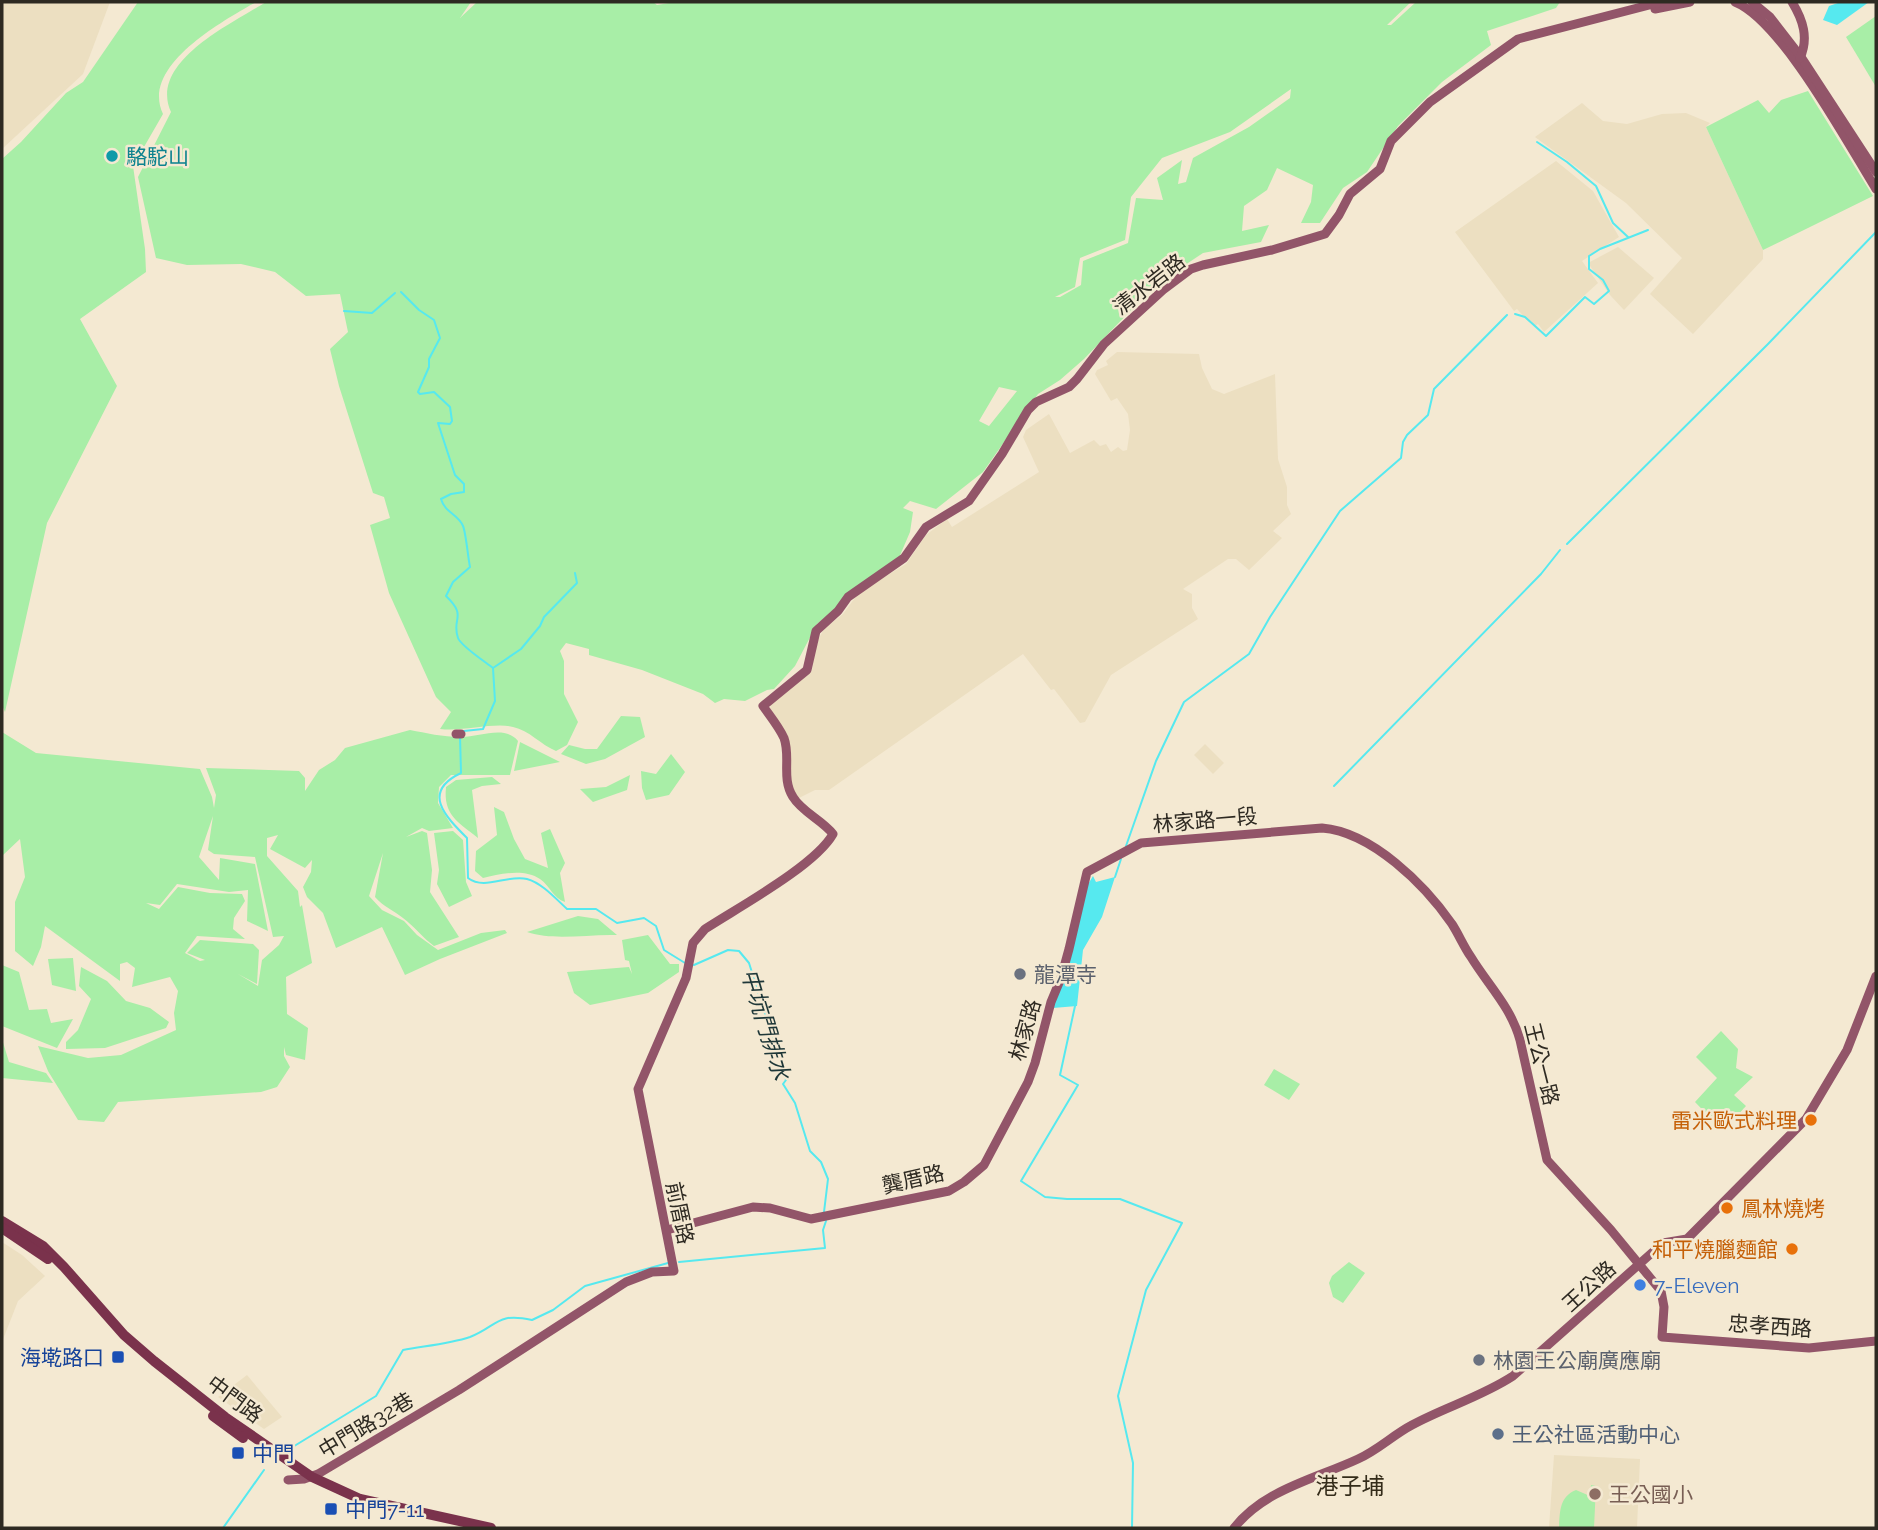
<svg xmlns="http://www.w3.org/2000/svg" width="1878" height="1530" viewBox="0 0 1878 1530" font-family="Raleway,'Noto Sans TC',sans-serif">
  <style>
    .built { fill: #ecdfc1 }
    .green { fill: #a8eea7; fill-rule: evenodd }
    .water { fill: #56e9ef }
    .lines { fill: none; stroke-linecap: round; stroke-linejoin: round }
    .stream { stroke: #56e9ef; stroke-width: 2 }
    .secondary { stroke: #925569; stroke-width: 9 }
    .primary { stroke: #7a324c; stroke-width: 10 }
    .culture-dot { fill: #0f9aa8; stroke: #f4e9d2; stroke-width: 2.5 }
    .worship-dot { fill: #6b7280; stroke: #f4e9d2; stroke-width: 2.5 }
    .food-dot { fill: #e8710a; stroke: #f4e9d2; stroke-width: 2.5 }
    .shop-dot { fill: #3f7fe0; stroke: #f4e9d2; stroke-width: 2.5 }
    .transit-dot { fill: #1a4fb4; stroke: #f4e9d2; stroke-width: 2.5 }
    .service-dot { fill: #5c6f8a; stroke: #f4e9d2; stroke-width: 2.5 }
    .education-dot { fill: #8d6e63; stroke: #f4e9d2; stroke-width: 2.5 }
    .labels { text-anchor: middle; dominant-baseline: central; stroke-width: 5; stroke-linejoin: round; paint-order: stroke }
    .culture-label { font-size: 21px; fill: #0d838f; stroke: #f4e9d2; text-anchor: start }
    .street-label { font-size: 21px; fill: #2e2a22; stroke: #f4e9d2 }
    .worship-label { font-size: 21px; fill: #5b616d; stroke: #f4e9d2; text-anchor: start }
    .food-label { font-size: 21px; fill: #c56008; stroke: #f4e9d2; text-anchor: end }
    .shop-label { font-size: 21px; fill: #366cbe; stroke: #f4e9d2; text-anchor: start }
    .transit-label { font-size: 21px; fill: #164399; stroke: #f4e9d2; text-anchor: start }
    .service-label { font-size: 21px; fill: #4e5e75; stroke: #f4e9d2; text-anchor: start }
    .education-label { font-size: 21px; fill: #785e54; stroke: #f4e9d2; text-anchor: start }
    .water-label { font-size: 23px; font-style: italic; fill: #1e3738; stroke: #f4e9d2 }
    .neighbourhood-label { font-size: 23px; fill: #342c1a; stroke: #f4e9d2 }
  </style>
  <rect width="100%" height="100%" fill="#f4e9d2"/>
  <g class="built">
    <path d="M2 2H110L83 74 2 149Z"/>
    <path d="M1582 103 1603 121 1627 124 1662 114 1686 113 1710 123 1706 127 1763 250V259L1693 334 1650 294 1682 258 1626 203 1535 137Z"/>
    <path d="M1556 161 1593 191 1619 237 1582 261 1598 283 1544 332 1538 324 1535 326 1531 321 1529 322 1517 309 1514 311 1455 232Z"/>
    <path d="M1618 247 1654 278 1624 310 1610 295 1588 263Z"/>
    <path d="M1117 352 1199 354 1202 368 1212 389 1224 394 1275 374 1278 459 1287 487V505L1291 514 1273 531 1282 538 1249 570 1236 559H1228L1183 589 1192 594V608L1198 619 1111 675 1085 722 1080 723 1054 689 1051 690 1023 654 829 790H815L797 799 791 789 789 763 770 710 771 702 812 671 814 655 819 638 824 629 843 614 857 595 866 588 906 564 926 535 947 519 952 527 1039 472 1023 437 1026 430 1049 414 1070 453 1094 440 1100 446 1106 444 1111 452 1118 447 1123 451 1127 450 1130 430 1128 414 1117 398 1111 401 1095 374 1097 370 1108 365 1106 361Z"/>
    <path d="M1205 744 1224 763 1213 774 1194 755Z"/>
    <path d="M2 1242 22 1255 45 1276 18 1301 2 1342Z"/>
    <path d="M247 1375 282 1417 264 1429 218 1397Z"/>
    <path d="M1554 1455 1640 1459 1637 1528H1549Z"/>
  </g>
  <g class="green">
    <path d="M138 2H256C223 21 140 66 163 114L133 166 145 249 146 272 80 319 117 386 47 523 5 712 2 705V159L21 142 66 93 83 82Z"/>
    <path d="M266 2H471L460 18 477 2H653L657 5 675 2H1411L1387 25H1391L1416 2H1560L1556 8 1487 31 1491 45 1442 82 1398 126 1367 172 1343 188 1320 223H1301L1311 202 1313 185 1277 168 1267 190 1244 206 1242 231 1269 225 1261 242 1203 253 1155 285 1084 359 1060 380 1038 394 983 472 936 509 910 501 903 508 913 512 910 532 898 560 817 624 795 666 774 689 767 690 745 701 724 699 715 703 703 694 642 670 589 655V649L566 643 560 651 564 661V694L578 722 567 745 556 751C541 745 529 730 513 727 494 722 463 732 440 729L451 712 436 697 389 593 370 525 390 518 384 497 373 493 339 386 330 349 348 332 340 294 306 296 275 272 241 264 187 265 156 258 138 177 171 112C148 62 233 23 266 2ZM1291 89 1290 98 1249 127 1193 158 1186 182 1178 184 1182 160 1157 178 1163 200 1136 198 1128 243 1083 261 1081 285 1060 297H1055L1075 287 1080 258 1125 240 1131 197 1162 158 1230 132ZM999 387 1017 391 989 426 979 421Z"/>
    <path d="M1876 16V87L1846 37Z"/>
    <path d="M1808 91 1873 196 1763 250 1706 127 1758 100 1769 113 1781 100Z"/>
    <path d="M621 716 640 717 645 737 605 759 586 764 561 754 569 745 585 749H597Z"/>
    <path d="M410 730C426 733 443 737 460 737 477 738 505 724 518 741L510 775H451L439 787 438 803 453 828 429 831 422 828 406 837 422 831 427 833 432 870 430 892 459 937 434 946C423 938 414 926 403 918 393 910 384 907 375 897L383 853 369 896 382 910 404 921 417 935 438 950 481 933 505 930 507 933 440 959 405 975 382 927 336 948 323 913 307 897 303 887 311 872 312 860 305 868 270 849 278 835 267 838V856L298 891 300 907 302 905 312 963 286 977 287 1014 308 1028 305 1060 286 1055 284 1047V1056L290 1067 277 1087 261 1092 118 1102 104 1122 78 1120 48 1071 38 1046 88 1058 121 1055 176 1030 174 1013 178 991 170 977 132 987 135 968 127 962 120 964V981L45 926 41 947 33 966 15 951V902L25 877 20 839 2 856V732L36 753 200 769 212 797 214 808 216 795 206 768 299 771 305 778V791L319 770 335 760 345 748ZM213 816 208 850 214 854 255 857 273 937 284 936 279 945 262 960 258 986 238 974 257 984 259 950 253 944 200 940 187 953 205 960 200 961 185 953 197 936 245 939 233 929 234 918 245 901 242 894 210 893 178 887 159 909 146 903 160 905 177 884 229 892 248 890 247 921 268 931 255 864 220 858 219 880 199 857Z"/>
    <path d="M520 742 560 762 514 771Z"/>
    <path d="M671 754 685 772 669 795 646 800 642 788 641 771 656 774Z"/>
    <path d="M630 775 627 790 593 802 580 789 606 787Z"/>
    <path d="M492 777 501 784 482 786 472 790 478 838C458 822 443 815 446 787L456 780Z"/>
    <path d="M494 807 504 812 514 839 525 859 548 868 541 833 550 829 565 863 560 873 565 902C553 898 550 886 540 879 524 868 500 874 483 878L475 871 476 851 497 835Z"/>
    <path d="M453 831 463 840 466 882 472 896 449 907 437 884 439 870 434 833Z"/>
    <path d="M578 916 598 919 617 935C587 934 554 941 527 932Z"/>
    <path d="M648 935 670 964H679V972L648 993 590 1005 574 993 567 972 629 967 632 974 629 961 625 960 622 940Z"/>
    <path d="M73 958 76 991 52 985 48 959Z"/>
    <path d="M2 965 19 972 29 1010 47 1009 51 1023 73 1019 57 1048 2 1026Z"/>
    <path d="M81 967 107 981 126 1001 150 1008 169 1022 166 1028 105 1048 66 1049V1042L78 1030 91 999 79 986Z"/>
    <path d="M1721 1031 1738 1049 1736 1068 1753 1077 1734 1095 1746 1106 1723 1131 1695 1102 1717 1078 1696 1057Z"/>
    <path d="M2 1039 9 1062 46 1073 53 1083 2 1078Z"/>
    <path d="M1274 1069 1300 1084 1289 1100 1264 1085Z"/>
    <path d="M1349 1262 1365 1273 1343 1303 1333 1297 1329 1283 1332 1276Z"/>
    <path d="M1591 1485 1596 1486 1594 1528H1559C1560 1512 1559 1497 1576 1490L1590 1496Z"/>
  </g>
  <g class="water">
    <path d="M1841 2H1869L1837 25 1823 20 1829 6Z"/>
    <path d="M1093 876 1096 882 1115 877 1102 917 1083 950 1077 1006 1053 1008 1087 886Z"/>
  </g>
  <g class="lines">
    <g class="stream">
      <path d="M1537 142 1567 162 1596 186 1613 223 1628 237"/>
      <path d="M401 292 419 310 434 320 440 338 429 359V367L418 392 420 394 434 392 450 407 452 421 450 424 438 423 455 475 464 484V492L451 494 441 499C445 513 458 514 463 526 466 533 468 558 470 567L453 582 446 596C468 617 451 618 458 638 461 646 484 661 493 668L495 701 483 729 464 731"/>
      <path d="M344 311 372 313 395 293"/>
      <path d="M1515 314 1525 317 1546 336 1585 297 1594 304 1609 291 1603 280 1589 269V256L1600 249 1648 230"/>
      <path d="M1567 544 1768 344 1876 232"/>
      <path d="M493 668 521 649 540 626 544 617 577 583 575 573"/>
      <path d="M460 736 461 773C421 792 445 816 467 838L468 878C485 891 507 874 527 879 542 883 556 899 567 909H596L617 923 644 918 656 926 664 950 685 963"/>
      <path d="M1334 786 1541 574 1560 550"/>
      <path d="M1126 846 1156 761 1184 702 1249 654 1270 617 1340 511 1401 458 1403 442 1407 435 1428 415 1434 389 1507 315"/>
      <path d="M1115 877 1121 859"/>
      <path d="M694 965 728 950 739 951 749 963 786 1080 783 1084 795 1103 810 1151 821 1162 828 1179 824 1212"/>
      <path d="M1075 1006 1060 1075 1078 1085 1021 1181 1045 1197 1067 1199H1120L1182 1223 1146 1290 1118 1396 1133 1463 1132 1528"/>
      <path d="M679 1262 825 1248 823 1230 826 1221"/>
      <path d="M291 1448 376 1396 403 1350C424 1346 449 1344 470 1337 498 1326 496 1312 532 1320L553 1310 585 1286 668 1263"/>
      <path d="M223 1528 264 1470"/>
    </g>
    <g class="secondary">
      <path d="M1735 2C1782 21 1848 144 1876 189"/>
      <path d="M1752 2 1770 17 1801 57 1876 172"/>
      <path d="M1792 2C1803 20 1809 38 1800 58"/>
      <path d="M1655 9 1690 2"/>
      <path d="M456 734H461"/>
      <path d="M667 1230 753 1207 770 1208 811 1219 949 1191 964 1182 984 1165 1028 1082 1035 1063 1051 1002 1061 978 1069 949 1087 872 1141 843 1322 828C1372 832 1425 885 1452 924 1459 935 1464 947 1471 957 1488 985 1511 1007 1520 1040L1547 1160 1611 1230 1661 1291 1664 1307 1662 1337 1809 1348 1876 1341"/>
      <path d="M288 1480 304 1479 318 1474 459 1390 626 1282 652 1272 674 1271 638 1089 686 978 693 943 705 929C737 908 815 866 833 834 822 820 802 812 793 797 781 778 791 757 784 738 779 727 770 716 763 706L807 670 816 631 838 611 848 597 904 558 926 527 969 501 1002 454 1028 410 1036 402 1069 387 1077 379 1104 344 1163 290 1191 269 1203 265 1272 250 1325 234 1339 215 1350 194 1380 169 1391 141 1430 102 1518 39 1661 2"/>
      <path d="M1234 1528C1265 1489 1315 1479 1358 1459 1378 1450 1393 1435 1412 1425 1445 1407 1481 1397 1513 1376L1663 1243 1687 1239 1806 1119 1847 1050 1876 976"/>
    </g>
    <g class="primary">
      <path d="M2 1221 43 1246 64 1267 124 1335 154 1361 225 1417 312 1477 360 1499 491 1528"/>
      <path d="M2 1228 48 1259"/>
      <path d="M213 1416 243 1438"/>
    </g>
  </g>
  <circle class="culture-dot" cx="112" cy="156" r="7"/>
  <g class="worship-dot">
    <circle cx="1020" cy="974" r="7"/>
    <circle cx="1479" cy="1360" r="7"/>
  </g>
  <g class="food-dot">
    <circle cx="1811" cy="1120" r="7"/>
    <circle cx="1727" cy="1208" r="7"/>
    <circle cx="1792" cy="1249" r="7"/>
  </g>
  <circle class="shop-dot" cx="1640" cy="1285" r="7"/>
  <g class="transit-dot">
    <rect x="111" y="1350" width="14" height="14" rx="3.5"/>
    <rect x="231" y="1446" width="14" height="14" rx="3.5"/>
    <rect x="324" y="1502" width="14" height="14" rx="3.5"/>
  </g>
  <circle class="service-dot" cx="1498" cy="1434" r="7"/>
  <circle class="education-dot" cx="1595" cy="1494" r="7"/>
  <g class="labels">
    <g class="culture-label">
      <text x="126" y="156">駱駝山</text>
    </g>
    <g class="street-label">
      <text transform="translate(1149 284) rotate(-38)">清水岩路</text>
      <text transform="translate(1205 820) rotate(-5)">林家路一段</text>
      <text transform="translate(1025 1030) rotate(-74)">林家路</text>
      <text transform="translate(1542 1064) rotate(76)">王公一路</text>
      <text transform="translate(913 1179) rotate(-13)">龔厝路</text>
      <text transform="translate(680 1213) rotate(78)">前厝路</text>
      <text transform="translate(1589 1286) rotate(-42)">王公路</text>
      <text transform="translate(1770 1326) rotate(4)">忠孝西路</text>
      <text transform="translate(235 1399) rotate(37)">中門路</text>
      <text transform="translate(366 1425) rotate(-31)">中門路32巷</text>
    </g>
    <g class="worship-label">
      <text x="1034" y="974">龍潭寺</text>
      <text x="1493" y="1360">林園王公廟廣應廟</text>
    </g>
    <g class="food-label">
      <text x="1797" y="1120">雷米歐式料理</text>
      <text x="1741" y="1208" text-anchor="start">鳳林燒烤</text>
      <text x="1778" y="1249">和平燒臘麵館</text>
    </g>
    <g class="shop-label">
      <text x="1654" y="1285">7-Eleven</text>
    </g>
    <g class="transit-label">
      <text x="104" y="1357" text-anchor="end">海墘路口</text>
      <text x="252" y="1453">中門</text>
      <text x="345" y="1509">中門7-11</text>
    </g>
    <g class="service-label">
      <text x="1512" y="1434">王公社區活動中心</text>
    </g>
    <g class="education-label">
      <text x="1609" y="1494">王公國小</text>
    </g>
    <g class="water-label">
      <text transform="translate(766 1024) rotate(73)">中坑門排水</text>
    </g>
    <g class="neighbourhood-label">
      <text x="1350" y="1485">港子埔</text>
    </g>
  </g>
  <rect width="1878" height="1530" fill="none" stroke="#2e2a22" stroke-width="7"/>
</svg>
